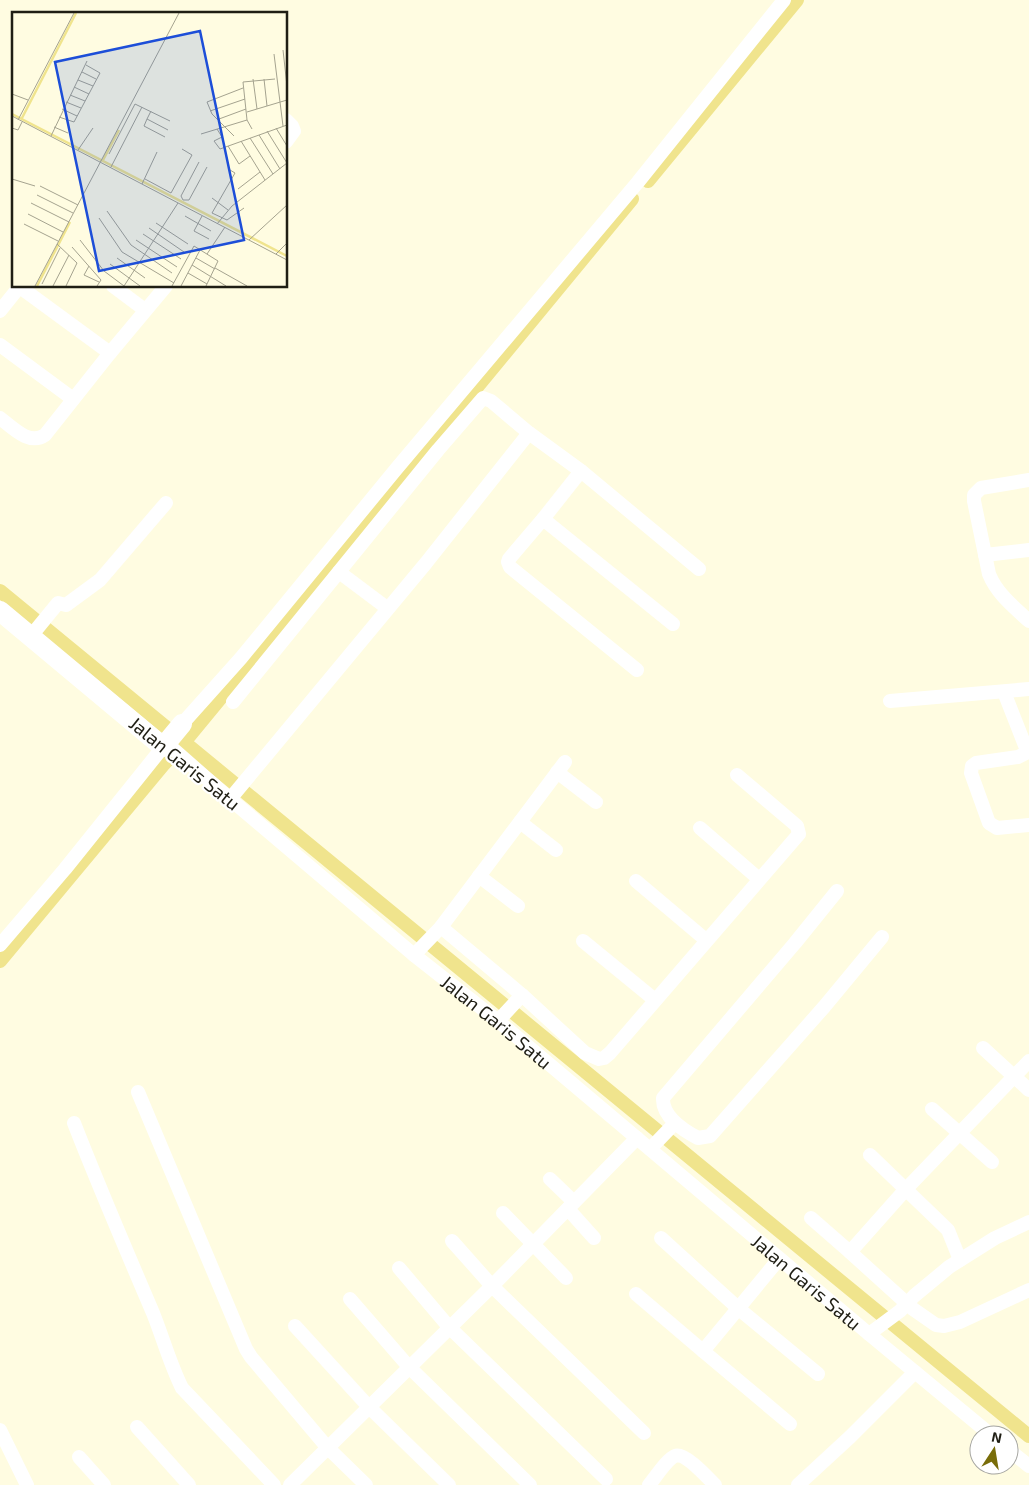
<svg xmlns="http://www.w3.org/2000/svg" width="1029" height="1485" viewBox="0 0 1029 1485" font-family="'Exo 2',sans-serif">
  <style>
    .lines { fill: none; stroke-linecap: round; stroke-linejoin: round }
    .canal { stroke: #f0e48d; stroke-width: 14 }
    .street { stroke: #fff; stroke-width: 14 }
    .secondary { stroke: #fff; stroke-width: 20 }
    .labels { text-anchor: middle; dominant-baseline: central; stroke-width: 4.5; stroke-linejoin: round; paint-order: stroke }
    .street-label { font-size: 19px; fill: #1f1e14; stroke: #fff }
    .inset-river { fill: none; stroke: #f0e48d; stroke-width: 2.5 }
    .inset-road { fill: none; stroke: #a5a38f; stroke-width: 1 }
    .view { fill: #1d4ed8; fill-opacity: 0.15; stroke: #1d4ed8; stroke-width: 2.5 }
    .inset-edge { fill: none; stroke: #1f1e14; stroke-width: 2.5 }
  </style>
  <rect width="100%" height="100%" fill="#fffce1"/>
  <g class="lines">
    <g class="canal">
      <path d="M648 181 797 0"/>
      <path d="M0 591 1029 1436"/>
      <path d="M0 961 163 765 181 746 632 199"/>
    </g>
    <g class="street">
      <path d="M286 120 292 126 294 131 286 142"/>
      <path d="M113 286 145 310"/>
      <path d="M20 287 110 353"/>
      <path d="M0 311 20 286"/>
      <path d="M0 345 73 399"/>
      <path d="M0 418C12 427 29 446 45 435L110 353 166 286"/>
      <path d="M581 471 543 519 673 624"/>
      <path d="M1029 480 981 488 974 495V501L989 574C997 594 1014 607 1029 621"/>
      <path d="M543 519 509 559 508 562 510 567 637 670"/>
      <path d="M985 555 1029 550"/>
      <path d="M339 572 387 608"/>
      <path d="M31 636 58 603 66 605 100 580 166 503"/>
      <path d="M1004 692 1026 748V753L1018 757 976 763 972 766 971 773 989 823 997 828 1029 825"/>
      <path d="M890 701 1029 689"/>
      <path d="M233 702 438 450 483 398 491 401 529 433 581 471 699 569"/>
      <path d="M182 724 241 658 397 468 638 182 784 0"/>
      <path d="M557 772 596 802"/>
      <path d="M230 799 426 563 529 433"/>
      <path d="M520 822 556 850"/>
      <path d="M700 828 759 879"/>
      <path d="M479 876 518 906"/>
      <path d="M636 881 706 940"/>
      <path d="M837 891 795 943 663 1098C662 1117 683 1130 698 1138L710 1136 824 1007 882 937"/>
      <path d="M441 927 522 995 585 1053 599 1059 604 1058 610 1053 799 834 797 826 737 775"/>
      <path d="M583 941 655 1000"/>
      <path id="s1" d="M0 945 65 869 163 747 172 748 230 799 414 955 498 1021 869 1334 991 1435"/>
      <path d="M414 955 441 927 565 762"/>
      <path d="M498 1021 522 995"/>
      <path d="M983 1048 1029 1090"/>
      <path d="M1029 1061 906 1189 850 1252 913 1309 936 1325 944 1326 960 1322 1029 1290"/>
      <path d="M138 1092 246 1349 251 1357 327 1447 366 1485"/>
      <path d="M932 1109 992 1162"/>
      <path d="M74 1123C99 1187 126 1250 153 1313 163 1338 170 1364 182 1388L274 1485"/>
      <path d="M650 1149 675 1123"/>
      <path d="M870 1155 948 1230 960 1260"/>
      <path d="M550 1179 574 1202"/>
      <path d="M568 1209 594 1238"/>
      <path d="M503 1213 566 1278"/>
      <path d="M811 1218 850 1252"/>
      <path d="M661 1238 739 1309 818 1374"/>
      <path d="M452 1241 492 1286 644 1433"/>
      <path d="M779 1259 703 1351 790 1424"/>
      <path d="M399 1268 449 1327 606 1479"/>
      <path d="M636 1294 703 1351"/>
      <path d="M350 1299 409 1367 530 1485"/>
      <path d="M295 1326 369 1407 449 1485"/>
      <path d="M869 1334 900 1311 914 1296 949 1267 995 1238 1029 1222"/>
      <path d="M137 1427 189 1485"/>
      <path d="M0 1430 27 1485"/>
      <path d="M1009 1450 1029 1466"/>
      <path d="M79 1457 104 1485"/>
      <path d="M290 1485 492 1286 637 1138"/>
      <path d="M649 1485C655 1478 667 1459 675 1456 685 1452 708 1478 715 1485"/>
      <path d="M798 1485 850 1437 915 1372"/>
    </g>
    <path class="secondary" d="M0 611 163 747 182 724"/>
  </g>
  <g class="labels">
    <g class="street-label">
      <text transform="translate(185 763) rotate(39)">Jalan Garis Satu</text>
      <text stroke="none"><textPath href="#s1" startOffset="690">Jalan Garis Satu</textPath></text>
      <text stroke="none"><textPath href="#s1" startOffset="1095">Jalan Garis Satu</textPath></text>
    </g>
  </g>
  <g transform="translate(12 12)">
    <rect width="275" height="275" fill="#fffce1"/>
    <path class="inset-river" d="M0 102 275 244M10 106 64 1M90 150 107 118M25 274 58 210"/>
    <path class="inset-road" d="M271 38 275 74M262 42 271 114M70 60 84 67M241 67 245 97M252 67 255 94M66 68 81 74M62 75 77 82M0 82 16 88M58 83 73 89M54 90 69 96M50 97 65 104M139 99 135 107 156 118M198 99 233 87M235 100 275 88M0 104 275 248M47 105 62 110 88 61 74 53M135 107 132 114 153 125M207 107 234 97M6 108 62 1M42 115 56 121M0 116 6 118 10 110M264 116 275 134M205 117 210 125 202 129 208 137 275 113M240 117 235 108 231 70 263 67M255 119 275 151M189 122 235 108M247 123 268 157M39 124 75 49M222 124 200 102 195 90 231 76M238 126 261 162M229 129 253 168M216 134 227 152 238 144M66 138 81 116M97 142 123 92 158 109M187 150 169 184 171 188H177L195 155M99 155 130 95M218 158 223 161 200 201 215 208 232 196M0 167 23 174M133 167 159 181 180 143 170 137M130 172 145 140M28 174 66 193M226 177 248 160M25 183 61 201M200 186 216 198M19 191 57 210M95 199 119 233 160 261M16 202 51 220M173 204 199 219M190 204 182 219 197 227M87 206 110 240 162 271M144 211 176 232M12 212 46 229M205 212 220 194 275 151M137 216 172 240M131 222 169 247M68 228 92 259 112 274M124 228 165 255M237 228 275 193M45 232 65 251 54 274M60 235 89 268 85 274M195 242 213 215M264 242 275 231M105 246 133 266M184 246 203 257M98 252 128 274M180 253 214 274M77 254 72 263 87 270M203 256 235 274M176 261 195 272M30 272 48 236M23 274 167 1M41 274 57 243M112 274 166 191M160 274 182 234 206 249 194 274M169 274 188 238"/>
    <path class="view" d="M188 19 232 228 87 259 43 50Z"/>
    <rect width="275" height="275" class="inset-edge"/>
  </g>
  <g transform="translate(994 1450) rotate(12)"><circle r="24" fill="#ffffff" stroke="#a5a5a1"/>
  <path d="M0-4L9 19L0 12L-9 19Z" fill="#796d09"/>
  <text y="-8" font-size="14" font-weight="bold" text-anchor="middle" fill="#1f1e14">N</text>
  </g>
</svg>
